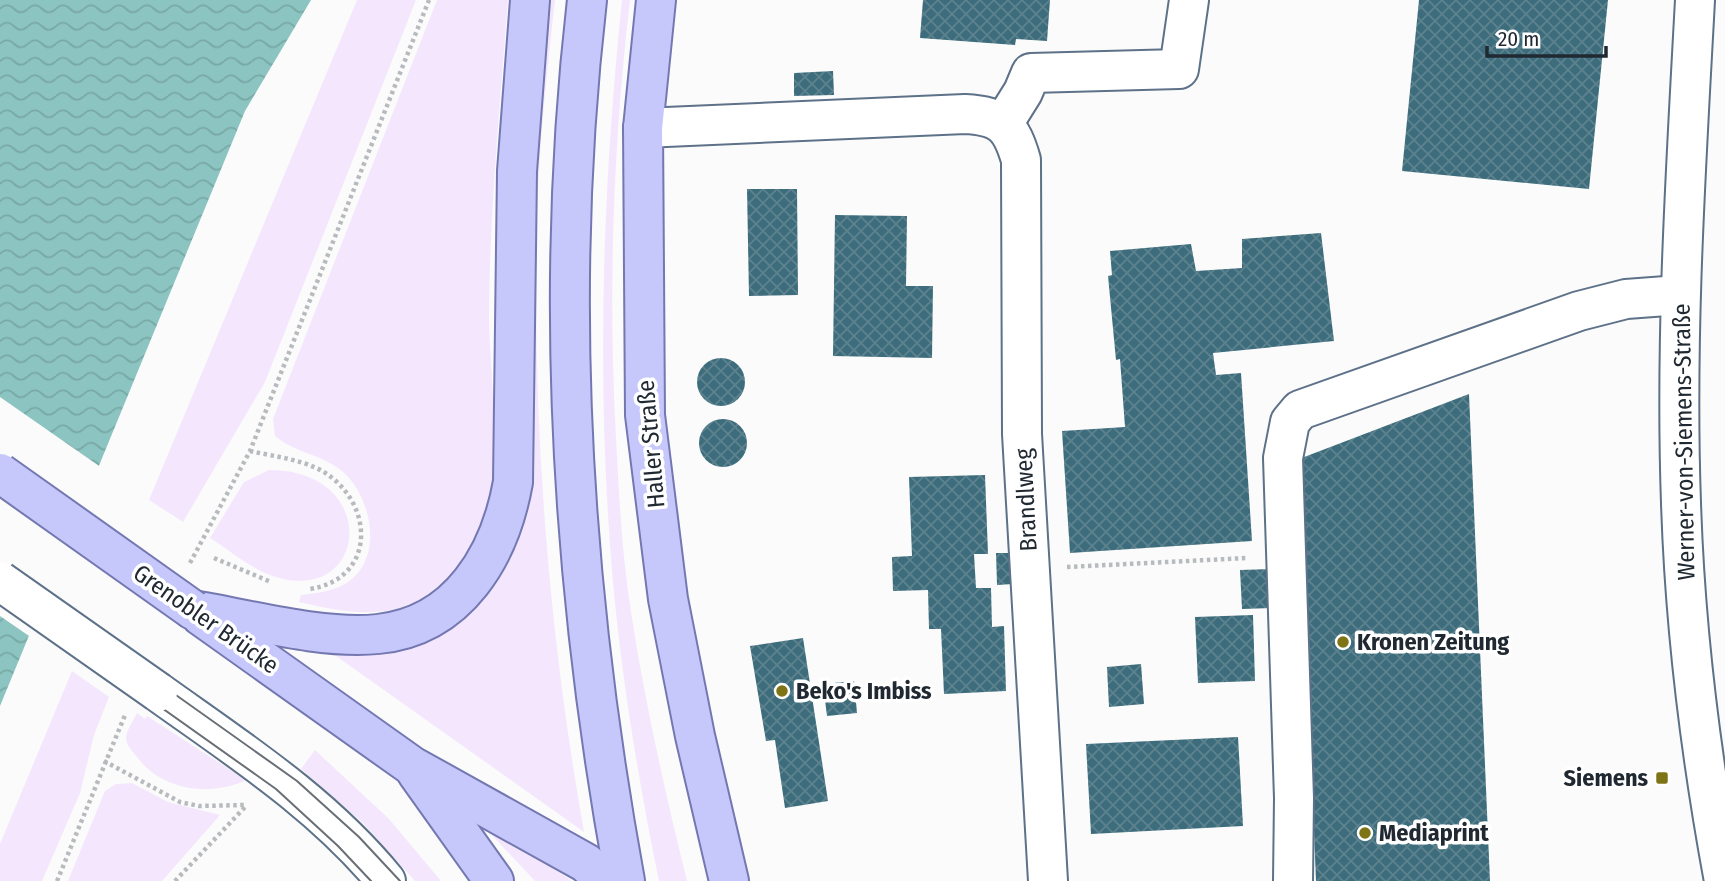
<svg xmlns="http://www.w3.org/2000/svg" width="1725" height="881" viewBox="0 0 1725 881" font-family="'Fira Sans Condensed',sans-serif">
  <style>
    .green { fill: #f4e7fd }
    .water { fill: url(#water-waves) }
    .pier { fill: #fbfbfb }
    .building { fill: url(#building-cross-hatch) }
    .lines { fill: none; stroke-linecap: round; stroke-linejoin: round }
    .minor-casing { stroke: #5d7188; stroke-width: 42 }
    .major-casing { stroke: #7378b1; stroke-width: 42 }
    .path { stroke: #b8bbbe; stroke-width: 4.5; stroke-dasharray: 3.5 3.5; stroke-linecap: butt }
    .minor { stroke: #fff; stroke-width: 38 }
    .major { stroke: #c6c7fa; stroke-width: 38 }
    .tram { stroke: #696f75; stroke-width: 2 }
    .minor-bridge-casing { stroke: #5d7188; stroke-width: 42; stroke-linecap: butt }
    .major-bridge-casing { stroke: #7378b1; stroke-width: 42; stroke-linecap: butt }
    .minor-bridge { stroke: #fff; stroke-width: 38 }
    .major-bridge { stroke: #c6c7fa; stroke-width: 38 }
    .poi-dot { fill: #7e7416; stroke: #fff; stroke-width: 2.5 }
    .labels { text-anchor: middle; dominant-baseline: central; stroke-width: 7; stroke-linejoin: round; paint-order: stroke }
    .street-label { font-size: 24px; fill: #202932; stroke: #fff }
    .poi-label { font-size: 24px; font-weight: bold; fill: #202932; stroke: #fff; text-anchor: start }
  </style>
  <defs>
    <pattern id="water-waves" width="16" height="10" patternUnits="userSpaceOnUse" patternTransform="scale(1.75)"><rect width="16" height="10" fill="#8cc4c1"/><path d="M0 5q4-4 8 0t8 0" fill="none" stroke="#78a8a6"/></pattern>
    <pattern id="building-cross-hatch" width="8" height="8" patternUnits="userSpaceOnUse" patternTransform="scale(1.75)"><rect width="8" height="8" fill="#3d6d7d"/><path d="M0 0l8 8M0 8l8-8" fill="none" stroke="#5d828e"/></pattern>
  </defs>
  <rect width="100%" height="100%" fill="#fbfbfb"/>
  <g class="green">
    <path d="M357 0H416L265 382 183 522 149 500Z"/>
    <path d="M437 0H508C500 104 490 208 489 312 489 382 507 479 478 544 474 553 464 561 458 569 414 622 361 617 299 602L301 595C317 593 335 591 348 582 386 556 370 490 338 468 318 454 294 452 275 436L273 419Z"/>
    <path d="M547 0H555C547 72 539 144 537 216 532 422 548 629 584 832L329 651C404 651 441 651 490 589Z"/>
    <path d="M622 0H630C613 146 608 291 616 438 619 496 622 555 631 612 645 703 665 792 687 881H659C639 783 622 682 613 582 596 389 602 193 622 0Z"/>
    <path d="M269 470C380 470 369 602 279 578 253 571 232 552 210 538L244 482Z"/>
    <path d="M72 671 109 697 94 735 80 793 42 881H0V844Z"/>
    <path d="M137 713 145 719 147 716 246 780C211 797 162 791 137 757 133 752 126 745 126 738 126 730 134 720 137 713Z"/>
    <path d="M315 750 389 819 441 881H415L362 822 301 769Z"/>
    <path d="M132 783 168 802 220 815 162 881H68L105 791 116 784Z"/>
    <path d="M486 824 572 881H535L488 831Z"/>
  </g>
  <path class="water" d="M0 0H311L245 111 0 706Z"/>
  <path class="pier" d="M0 397 102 468 32 638 0 616Z"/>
  <g class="building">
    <path d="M923 0H1050L1047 41 1016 39 1015 45 920 38Z"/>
    <path d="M1419 0H1608L1589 189 1402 171Z"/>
    <path d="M833 71 834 95 794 96V73Z"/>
    <path d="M747 189H797L798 295 749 296Z"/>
    <path d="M835 215 907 216 906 286H933L932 358 833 356Z"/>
    <path d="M1321 233 1334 341 1213 353 1216 375 1241 373 1252 541 1070 553 1062 431 1125 427 1120 359 1116 360 1108 276 1112 275 1110 251 1191 244 1196 271 1242 268V239Z"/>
    <circle cx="721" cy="382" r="24"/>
    <path d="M1469 394 1490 881H1316L1299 459Z"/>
    <circle cx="723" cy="443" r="24"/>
    <path d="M985 475 988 554H974L976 588H991L992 627 1004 626 1006 691 944 694 941 629H929L928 590 893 591 892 557 912 556 909 477Z"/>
    <path d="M996 553H1013V584L997 585Z"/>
    <path d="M1273 569V608L1242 609 1240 570Z"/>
    <path d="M1253 615 1255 681 1198 683 1195 617Z"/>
    <path d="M803 638 828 801 785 808 775 740 766 741 750 646Z"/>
    <path d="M1141 664 1144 704 1109 707 1107 667Z"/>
    <path d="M854 681 857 713 827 716 823 684Z"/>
    <path d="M1238 737 1243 826 1091 834 1086 744Z"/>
  </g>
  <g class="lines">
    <g class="minor-casing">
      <g id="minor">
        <path d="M1695 0C1686 167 1675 335 1681 503 1685 629 1701 757 1724 881"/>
        <path d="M1003 124 1023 92 1031 73 1179 69 1189 0"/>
        <path d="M643 128 965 114C1002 116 1011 126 1021 160L1022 434 1048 881"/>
        <path d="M158 692C239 750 322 803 386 881"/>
        <path d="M1293 881 1294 798 1283 458 1290 422 1300 410 1579 311 1626 299 1680 295"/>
      </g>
    </g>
    <g class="major-casing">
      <g id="major">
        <path d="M587 0C553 293 572 592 625 881"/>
        <path d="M656 0 643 128 645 415 668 599 695 736 729 881"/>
        <path d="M193 610C247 619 324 640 378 634 459 626 500 555 513 482L517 171 530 0"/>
        <path d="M201 616 412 766 586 863 605 881"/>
        <path d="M417 773 494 881"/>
      </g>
    </g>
    <g class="path">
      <path d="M250 451C276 457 310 460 331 477 375 511 373 579 310 589"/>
      <path d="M214 558 271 582"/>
      <path d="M190 563 250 451 429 0"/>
      <path d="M1067 567 1247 558"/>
      <path d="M104 761 180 802 199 806 246 805"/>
      <path d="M57 881 125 715"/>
      <path d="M175 881 246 806"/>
    </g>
    <use href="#minor" class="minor"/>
    <use href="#major" class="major"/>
    <g class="tram">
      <path d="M0 570 297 781 359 837 400 881"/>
      <path d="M0 593 276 789 338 846 371 881"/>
    </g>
    <g class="minor-bridge-casing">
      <path id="minor-bridge" d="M0 581 158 692"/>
    </g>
    <g class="major-bridge-casing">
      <path id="major-bridge" d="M0 473 193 610"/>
    </g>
    <use href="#minor-bridge" class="minor-bridge"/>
    <use href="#major-bridge" class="major-bridge"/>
  </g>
  <g class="poi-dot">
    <circle cx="1343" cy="642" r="7"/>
    <circle cx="782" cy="691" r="7"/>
    <rect x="1655" y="771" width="14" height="14" rx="3.5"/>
    <circle cx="1365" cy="833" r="7"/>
  </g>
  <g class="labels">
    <g class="street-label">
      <text transform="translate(1684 442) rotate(-91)">Werner-von-Siemens-Straße</text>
      <text transform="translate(651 444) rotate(-95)">Haller Straße</text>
      <text transform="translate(1026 500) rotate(-93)">Brandlweg</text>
      <text transform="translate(206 619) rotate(35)">Grenobler Brücke</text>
    </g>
    <g class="poi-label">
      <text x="1357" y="642">Kronen Zeitung</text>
      <text x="796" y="691">Beko's Imbiss</text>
      <text x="1648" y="778" text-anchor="end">Siemens</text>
      <text x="1379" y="833">Mediaprint</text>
    </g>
  </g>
  <path d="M1487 46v10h119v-10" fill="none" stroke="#202932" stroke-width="3.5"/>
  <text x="1498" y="46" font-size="21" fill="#202932" stroke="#ffffff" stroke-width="5" paint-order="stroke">20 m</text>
</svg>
